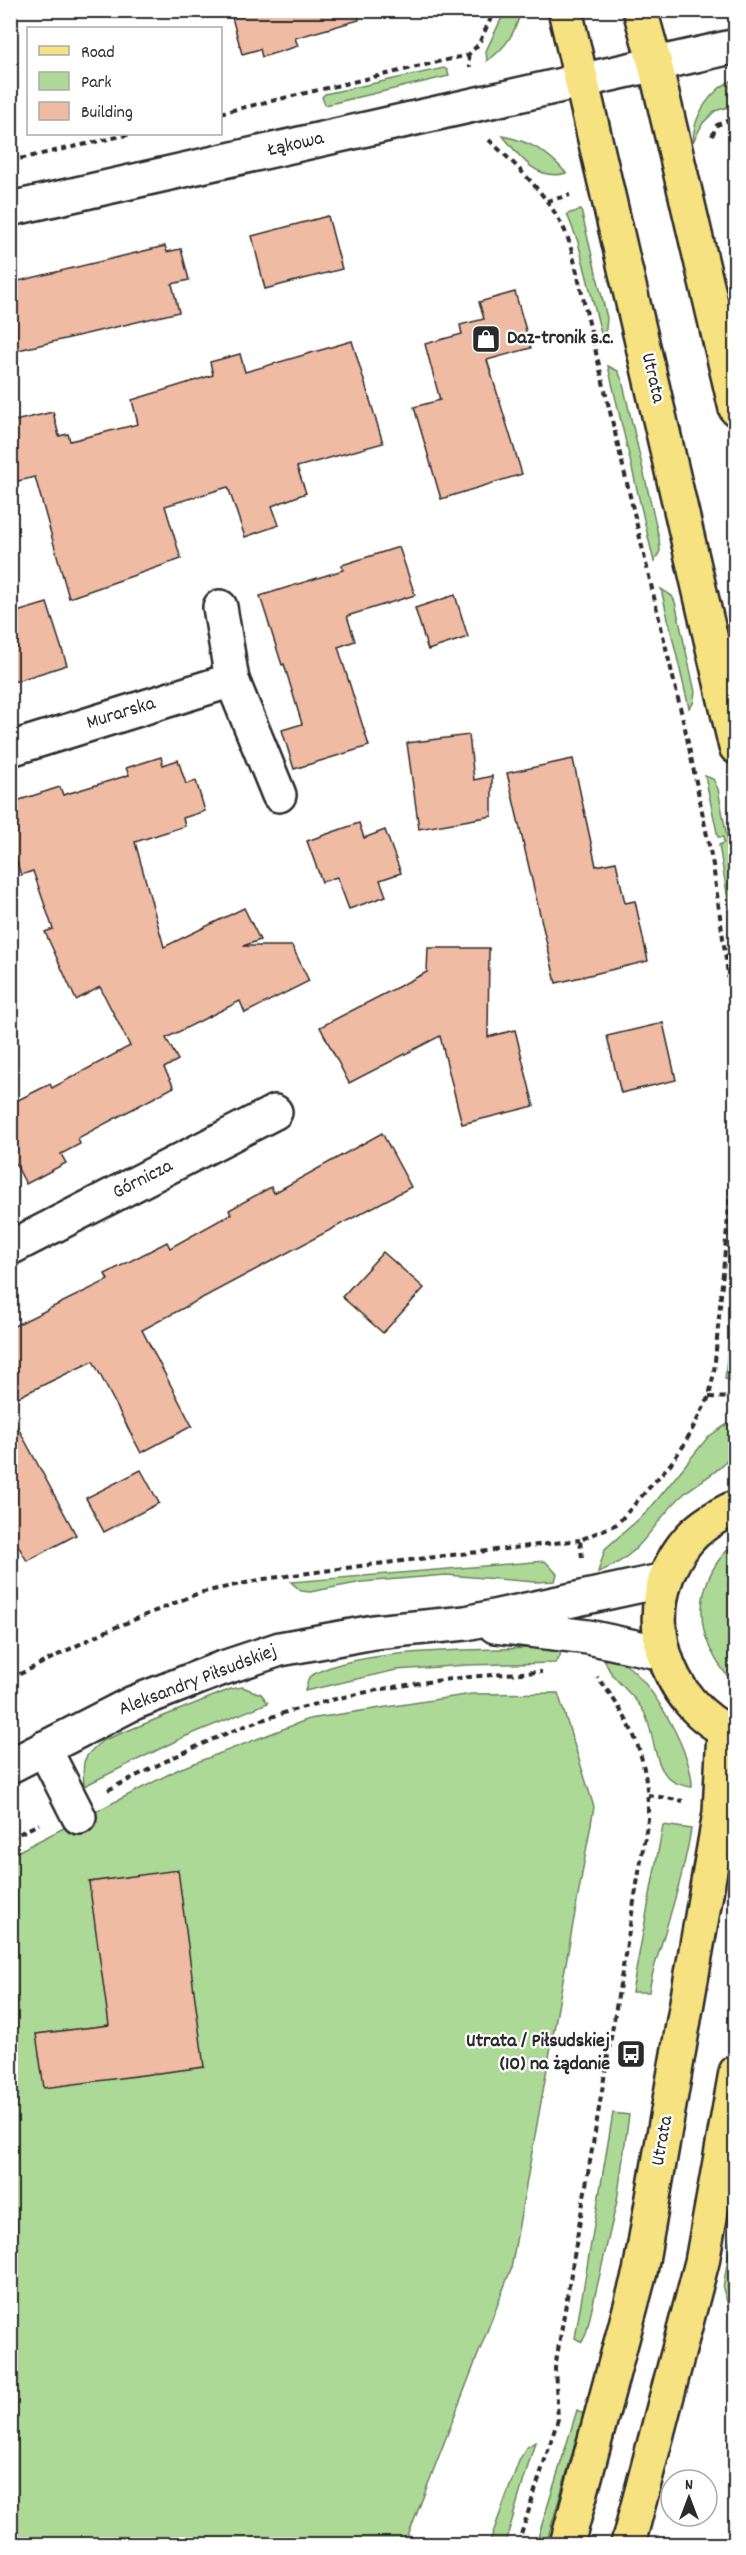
<svg xmlns="http://www.w3.org/2000/svg" width="746" height="2555" viewBox="0 0 746 2555" font-family="Dekko,sans-serif">
  <style>
    .green { fill: #add997; stroke: #6c8261; stroke-width: 1.5 }
    .building { fill: #efbba2; stroke: #2b2b2b; stroke-width: 1.5 }
    .lines { fill: none; stroke-linecap: round; stroke-linejoin: round }
    .minor-casing { stroke: #2b2b2b; stroke-width: 38 }
    .major-casing { stroke: #2b2b2b; stroke-width: 38 }
    .path { stroke: #2b2b2b; stroke-width: 4; stroke-dasharray: 6 4.5; stroke-linecap: butt }
    .minor { stroke: #fff; stroke-width: 33 }
    .major { stroke: #f6e281; stroke-width: 33 }
    .labels { text-anchor: middle; dominant-baseline: central; stroke-width: 4.5; stroke-linejoin: round; paint-order: stroke }
    .street-label { font-size: 20px; fill: #2b2b2b; stroke: #fff }
    .poi-label { font-size: 20px; font-weight: bold; fill: #2b2b2b; stroke: #fff; text-anchor: start }
  </style>
  <rect width="100%" height="100%" fill="#fff"/>
  <filter id="ink" filterUnits="userSpaceOnUse"><feTurbulence type="fractalNoise" baseFrequency=".0167" numOctaves="2"/><feDisplacementMap in="SourceGraphic" scale="12" xChannelSelector="R" yChannelSelector="G"/><feConvolveMatrix kernelMatrix="1 2 1 2 8 2 1 2 1" color-interpolation-filters="sRGB"/></filter>
  <g filter="url(#ink)">
    <g class="green">
      <path d="M505 11H521C515 33 506 48 487 61L486 51Z"/>
      <path d="M444 68 447 70 449 76 325 105 322 97 325 94Z"/>
      <path d="M735 79V105L715 111 703 123 693 142C693 115 711 89 735 79Z"/>
      <path d="M503 136C531 142 548 152 566 173 537 182 519 156 503 136Z"/>
      <path d="M581 210 607 318 606 329 602 337 578 242 567 214Z"/>
      <path d="M608 366 618 371 622 380 659 538 660 551 654 562Z"/>
      <path d="M661 589 672 596 675 602 695 692 693 704 689 708Z"/>
      <path d="M705 776 713 779 718 789 735 881V930H733L719 845 724 843 723 837H718Z"/>
      <path d="M735 1275 736 1380H735L725 1379Z"/>
      <path d="M735 1423C736 1438 735 1449 725 1462 716 1474 698 1482 685 1493 653 1520 643 1557 598 1572L605 1549 648 1511 708 1437 726 1425Z"/>
      <path d="M735 1544V1685C707 1654 693 1620 708 1580 714 1565 722 1553 735 1544Z"/>
      <path d="M545 1561 557 1574 555 1581 535 1582 446 1575 362 1582 310 1592 301 1591 291 1582Z"/>
      <path d="M561 1647 560 1657 555 1663 466 1665 396 1670 305 1691 309 1677C357 1645 499 1651 561 1647Z"/>
      <path d="M604 1657C611 1659 620 1661 626 1665 653 1683 693 1755 692 1787 678 1785 669 1782 662 1769 653 1754 653 1729 644 1712 633 1691 609 1680 604 1657Z"/>
      <path d="M242 1687 261 1694 268 1703 184 1737 84 1786C82 1761 82 1757 102 1741L231 1689Z"/>
      <path d="M558 1693 594 1807 511 2269 405 2544H11V1855L179 1769 309 1719 472 1694Z"/>
      <path d="M663 1825 691 1829C685 1868 673 1905 662 1942 656 1962 652 1971 649 1992H632Z"/>
      <path d="M613 2113 629 2115 617 2201 586 2334 582 2342 575 2338Z"/>
      <path d="M735 2213V2327L723 2289Z"/>
      <path d="M577 2410 584 2414 546 2544H536Z"/>
      <path d="M535 2442 505 2544H489L519 2461 526 2448Z"/>
    </g>
    <g class="building">
      <path d="M230 10H358L359 20 295 38 298 46 262 57 260 49 242 54Z"/>
      <path d="M328 216 342 269 265 289 252 236Z"/>
      <path d="M165 246 167 252 181 249 189 280 172 284 179 312 10 352V283Z"/>
      <path d="M515 292 531 348 487 360 522 474 441 499 414 407 440 400 425 344 462 334 460 325 484 319 479 302Z"/>
      <path d="M352 341 383 443 297 467 306 493 272 506 279 525 245 537 228 487 165 506 181 559 69 598 35 477 10 483V422L53 412 59 436 68 434 70 441 138 424 132 400 213 375 210 362 240 354 245 372Z"/>
      <path d="M399 547 415 595 347 616 355 641 338 647 369 746 294 769 282 730 302 724 284 664 282 665 260 596 343 570 342 565Z"/>
      <path d="M455 595 468 637 428 650 415 608Z"/>
      <path d="M47 603 67 665 10 683V614Z"/>
      <path d="M469 735 474 780 492 776V816L419 829 407 743Z"/>
      <path d="M161 757 163 765 178 760 186 784 196 781 205 811 183 818 185 826 135 842 164 947 244 908 260 940 243 946H292L309 981 245 1013 240 1001 166 1038 178 1060 164 1068 174 1087 78 1138 80 1144 61 1154 66 1163 26 1184 10 1153V1104L50 1084 52 1088 130 1046 100 987 76 1000 45 932 53 929 33 871 21 875 10 842V803L60 787 63 795 129 775 126 768Z"/>
      <path d="M573 759 596 866 616 862 625 903 635 901 648 961 556 983 507 773Z"/>
      <path d="M359 823 364 838 385 830 401 873 380 880 386 896 349 909 337 877 322 882 307 841Z"/>
      <path d="M428 948H489L488 1037 515 1030 534 1106 462 1124 440 1036 349 1083 320 1027 427 972Z"/>
      <path d="M663 1023 676 1080 621 1093 607 1036Z"/>
      <path d="M382 1133 411 1187 142 1330 192 1426 141 1453 93 1361 10 1401V1328L108 1280 105 1274 167 1242 170 1248 231 1214 229 1210 271 1187 274 1193Z"/>
      <path d="M383 1252 424 1288 383 1333 342 1297Z"/>
      <path d="M10 1413 76 1535 27 1561 10 1531Z"/>
      <path d="M141 1470 159 1503 104 1532 86 1498Z"/>
      <path d="M178 1870 204 2067 44 2088 36 2034 109 2025 89 1882Z"/>
    </g>
    <g class="lines">
      <g class="minor-casing">
        <g id="minor">
          <path d="M10 209 736 46"/>
          <path d="M220 607 232 680 279 795"/>
          <path d="M10 749 232 680"/>
          <path d="M10 1248 275 1112"/>
          <path d="M495 1626 588 1637 663 1653"/>
          <path d="M44 1748 79 1817"/>
          <path d="M10 1766 133 1703 220 1669 280 1649 374 1632 466 1623 665 1580"/>
        </g>
      </g>
      <g class="major-casing">
        <g id="major">
          <path d="M565 10 736 747"/>
          <path d="M640 10 655 64 736 409"/>
          <path d="M736 1507C716 1516 697 1527 684 1545 635 1608 662 1705 736 1735"/>
          <path d="M567 2544 640 2272 720 1813 724 1730"/>
          <path d="M628 2544 702 2262 736 2072"/>
        </g>
      </g>
      <g class="path">
        <path d="M468 55 470 67"/>
        <path d="M220 113 468 55 478 45 495 10"/>
        <path d="M712 136 717 125 736 117"/>
        <path d="M489 140C517 166 546 193 564 229 569 239 572 252 575 264L685 728 713 865 732 1004 736 1127"/>
        <path d="M10 161 131 134"/>
        <path d="M547 201 570 195"/>
        <path d="M709 1397 736 1398"/>
        <path d="M582 1558 580 1540 617 1524 672 1462 684 1445 709 1397 714 1372 736 1129"/>
        <path d="M10 1679 104 1632 199 1593 264 1579 368 1565 580 1540"/>
        <path d="M108 1790C154 1767 200 1743 248 1725 341 1691 444 1676 542 1672"/>
        <path d="M648 1795 683 1801"/>
        <path d="M10 1838 39 1824"/>
        <path d="M518 2544 558 2419 555 2368 648 1819C649 1760 634 1723 597 1677"/>
      </g>
      <use href="#minor" class="minor"/>
      <use href="#major" class="major"/>
    </g>
  </g>
  <defs>
    <g id="shop-square" transform="scale(1.5)"><rect x="-9" y="-9" width="18" height="18" rx="4" fill="#2b2b2b" stroke="#fff"/><path d="M-5-2.5h2.3a2.7 3.5 0 0 1 5.4 0H5L5.5 6h-11ZM-1.5-2.5h3a1.5 2.3 0 0 0-3 0Z" fill="#fff"/></g>
    <g id="bus-square" transform="scale(1.5)"><rect x="-9" y="-9" width="18" height="18" rx="4" fill="#2b2b2b" stroke="#fff"/><path d="M-5-6H5V4H4V6H2V4H-2V6H-4V4H-5ZM-3.5-4V0h7V-4ZM-3.5 1.2v1.5H-2V1.2ZM2 1.2v1.5H3.5V1.2Z" fill="#fff"/></g>
  </defs>
  <g fill-rule="evenodd">
    <use href="#shop-square" x="486" y="339"/>
    <use href="#bus-square" x="631" y="2054"/>
  </g>
  <g class="labels">
    <g class="street-label">
      <text transform="translate(296 145) rotate(-13)">Łąkowa</text>
      <text transform="translate(652 378) rotate(77)">Utrata</text>
      <text transform="translate(121 714) rotate(-17)">Murarska</text>
      <text transform="translate(143 1180) rotate(-27)">Górnicza</text>
      <text transform="translate(198 1681) rotate(-21)">Aleksandry Piłsudskiej</text>
      <text transform="translate(663 2141) rotate(-80)">Utrata</text>
    </g>
    <g class="poi-label">
      <text x="507" y="339">Daz-tronik s.c.</text>
      <text x="610" y="2042" text-anchor="end">Utrata / Piłsudskiej<tspan x="610" dy="23">(10) na żądanie</tspan></text>
    </g>
  </g>
  <rect width="746" height="2555" fill="none" stroke="#fff" stroke-width="36"/>
  <rect x="18" y="18" width="710" height="2519" fill="none" stroke="#2b2b2b" stroke-width="2" filter="url(#ink)"/>
  <rect x="27" y="27" width="195" height="108" fill="#ffffff" stroke="#aaaaaa" stroke-width="1.5"/>
  <rect x="39" y="46" width="30" height="9" fill="#f6e281" stroke="#aaaaaa" stroke-width="1.5"/>
  <text x="81" y="57" font-size="18" fill="#2b2b2b">Road</text>
  <rect x="39" y="72" width="30" height="18" fill="#add997" stroke="#aaaaaa" stroke-width="1.5"/>
  <text x="81" y="87" font-size="18" fill="#2b2b2b">Park</text>
  <rect x="39" y="102" width="30" height="18" fill="#efbba2" stroke="#aaaaaa" stroke-width="1.5"/>
  <text x="81" y="117" font-size="18" fill="#2b2b2b">Building</text>
  <g transform="translate(689 2498)"><circle r="28" fill="#ffffff" stroke="#aaaaaa" stroke-width="1.5"/>
  <path d="M0-4.5L10 22L0 15L-10 22Z" fill="#2b2b2b"/>
  <text y="-9" font-size="16" font-weight="bold" text-anchor="middle" fill="#2b2b2b">N</text>
  </g>
</svg>
